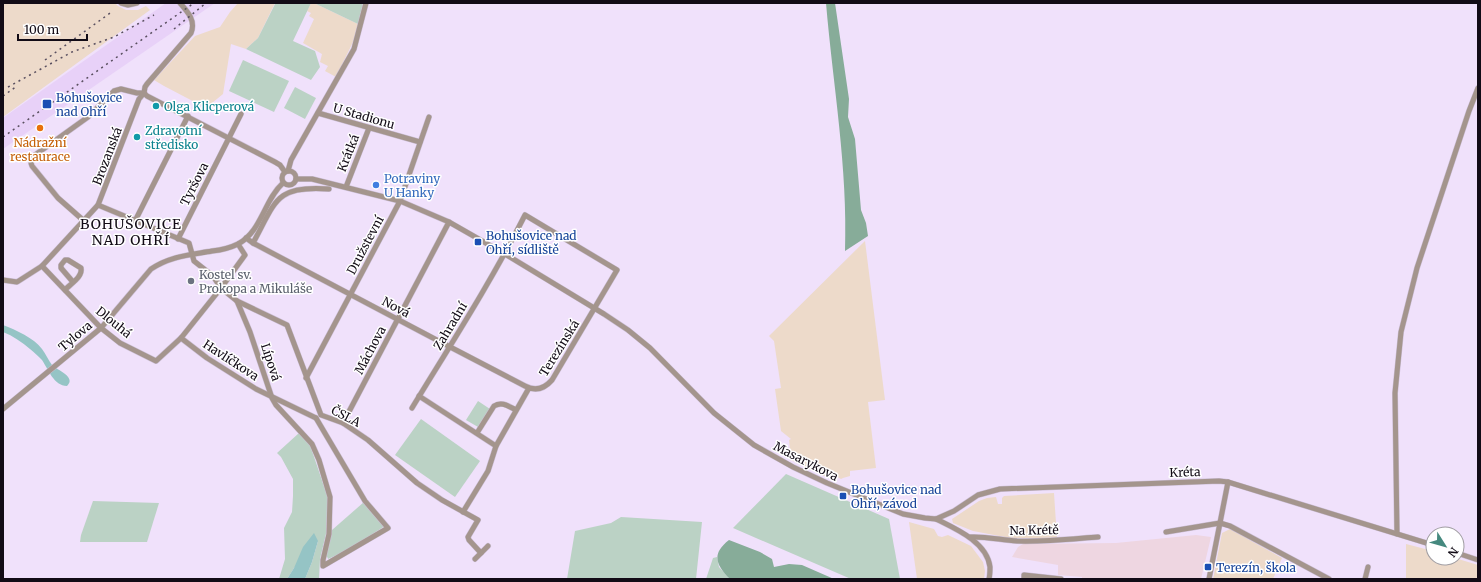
<svg xmlns="http://www.w3.org/2000/svg" width="1481" height="582" viewBox="0 0 1481 582" font-family="Merriweather,serif">
  <style>
    .built { fill: #e8d1f8 }
    .industrial { fill: #eddaca }
    .education { fill: #eed6e1 }
    .green { fill: #bbd2c5 }
    .forest { fill: #87ac99 }
    .water { fill: #95c4c5 }
    .lines { fill: none; stroke-linecap: round; stroke-linejoin: round }
    .minor-casing { stroke: #ccbfd6; stroke-width: 6 }
    .minor { stroke: #a4958d; stroke-width: 5 }
    .rail { stroke: #594f5f; stroke-width: 1.5; stroke-dasharray: 2 4; stroke-linecap: butt }
    .transit-dot { fill: #1a4fb4; stroke: #fff; stroke-width: 1.5 }
    .culture-dot { fill: #0f9aa8; stroke: #fff; stroke-width: 1.5 }
    .food-dot { fill: #e8710a; stroke: #fff; stroke-width: 1.5 }
    .shop-dot { fill: #3f7fe0; stroke: #fff; stroke-width: 1.5 }
    .worship-dot { fill: #6b7280; stroke: #fff; stroke-width: 1.5 }
    .labels { text-anchor: middle; dominant-baseline: central; stroke-width: 3; stroke-linejoin: round; paint-order: stroke }
    .transit-label { font-size: 12px; fill: #164399; stroke: #fff; text-anchor: start }
    .culture-label { font-size: 12px; fill: #0d838f; stroke: #fff; text-anchor: start }
    .street-label { font-size: 12px; fill: #120b16; stroke: #fff }
    .food-label { font-size: 12px; fill: #c56008; stroke: #fff }
    .shop-label { font-size: 12px; fill: #366cbe; stroke: #fff; text-anchor: start }
    .worship-label { font-size: 12px; fill: #5b616d; stroke: #fff; text-anchor: start }
    .quarter-label { font-size: 14px; letter-spacing: 1px; fill: #120b16; stroke: #fff }
  </style>
  <rect width="100%" height="100%" fill="#f0e1fb"/>
  <path class="built" d="M166 3H215L3 149V118Z"/>
  <g class="industrial">
    <path d="M3 3H115L118 6 126 10H138L146 6 150 10 3 117Z"/>
    <path d="M238 3H275L258 38 246 49 231 44 223 94 206 108 164 86 154 80 195 36 220 27 230 12Z"/>
    <path d="M311 3H314L358 24 353 42 336 77 325 71 328 66 320 62 322 54 303 43 314 19 309 16 311 13 307 11Z"/>
    <path d="M865 241 885 400 868 402 876 468 850 471V476L843 478 841 479 834 475 824 476 791 460 789 440 791 439 781 431 775 389 781 388 774 341 769 336Z"/>
    <path d="M1054 493 1057 538H1010L973 531 953 523 952 519 979 501 987 498 996 497 998 504H1002V498L1004 496Z"/>
    <path d="M909 522 934 529 938 536 942 537 948 535 971 546 983 562 985 571 984 579H917Z"/>
    <path d="M1230 529 1282 558 1273 579H1213L1222 533Z"/>
    <path d="M1406 544 1433 551V558H1455L1478 565V579H1406Z"/>
  </g>
  <path class="education" d="M1196 535 1211 537 1201 579H1082V577L1058 575V565L1012 557 1018 547 1023 544 1116 543Z"/>
  <g class="green">
    <path d="M274 3H311L293 41 315 51 320 67 311 80 246 49 258 38 275 4Z"/>
    <path d="M314 3H363L358 24Z"/>
    <path d="M243 60 289 81 274 112 229 91Z"/>
    <path d="M295 87 316 98 305 119 284 108Z"/>
    <path d="M478 401 490 409 478 427 466 420Z"/>
    <path d="M421 419 480 461 455 497 395 455Z"/>
    <path d="M299 433 310 445 328 498 326 534 320 559 319 579H305L312 562 318 541 294 568 287 579H279L285 559 284 528 292 512 293 496V479L281 457 277 453Z"/>
    <path d="M786 474 889 519 900 579H851L733 528Z"/>
    <path d="M93 501 159 503 147 542H80L81 535Z"/>
    <path d="M364 502 385 526 348 550 328 559 326 554 332 530Z"/>
    <path d="M621 517 702 522 696 579H567L575 531 611 523Z"/>
    <path d="M717 557 719 567 730 579H706L713 558Z"/>
  </g>
  <g class="forest">
    <path d="M826 3H835L849 99 848 117 855 139 861 210 866 223 868 236 845 251C848 168 833 86 826 3Z"/>
    <path d="M729 540 760 552 772 559 774 567 789 564 802 565 834 579H730C716 565 711 554 729 540Z"/>
  </g>
  <g class="water">
    <path d="M3 325C16 330 34 338 42 349 46 354 48 360 52 365 57 370 77 377 67 386 54 386 48 369 42 360 38 356 34 352 30 349 22 342 13 336 3 332Z"/>
    <path d="M314 533 318 541 312 562 305 579H287L294 568 303 547Z"/>
  </g>
  <g class="lines">
    <g class="minor-casing">
      <g id="minor">
        <path d="M121 3 128 5 137 3"/>
        <path d="M144 93 147 96 275 162 280 165 285 172"/>
        <path d="M144 93 145 87 147 84 191 33C196 21 188 12 180 3"/>
        <path d="M318 113 420 142"/>
        <circle cx="289" cy="178" r="7"/>
        <path d="M288 171 291 160 354 49 366 3"/>
        <path d="M296 179H312L400 201 449 222 505 254 604 314 628 330 650 348 714 413 754 445 793 467 827 483 903 514 925 518 936 519 954 511 978 495 1000 489 1219 481 1228 482 1433 545"/>
        <path d="M346 187 369 128"/>
        <path d="M98 205 189 243 194 261 213 276 221 288 237 301 250 332 272 398 276 405 312 444 319 460 330 497 329 534 323 560V566L388 528 365 501 316 418"/>
        <path d="M83 220 58 198 32 166C30 162 31 159 35 155L88 117 114 91 121 89 137 93H144"/>
        <path d="M135 221 188 116"/>
        <path d="M246 238 253 243C344 291 434 339 525 386 536 392 545 388 552 380L617 270 525 215C491 282 451 344 412 408"/>
        <path d="M178 239 241 114"/>
        <path d="M253 243C276 201 275 185 329 189"/>
        <path d="M42 266 101 328 120 343 156 361 181 338 221 288 245 255 238 244"/>
        <path d="M3 280 17 282 42 266 98 205 139 99 144 93"/>
        <path d="M65 290C70 284 83 277 81 268L68 260H65L61 265V268L73 282"/>
        <path d="M237 301 287 325 321 415 343 423 368 440 417 483 442 500 478 520 468 537 469 540 481 553"/>
        <path d="M181 338 207 358 256 389 316 418"/>
        <path d="M306 378 400 201 429 117"/>
        <path d="M419 396 496 446 488 471 463 512"/>
        <path d="M3 409 101 328 151 269C170 256 190 255 212 251 221 250 230 248 238 244 262 231 264 200 283 183"/>
        <path d="M343 423 449 222"/>
        <path d="M477 433 494 406C502 401 508 406 516 410"/>
        <path d="M496 446 529 388"/>
        <path d="M936 519C956 529 987 542 990 567 990 570 990 575 989 579"/>
        <path d="M1166 532 1220 523 1230 526 1329 579"/>
        <path d="M1397 534 1395 393 1401 332 1417 268 1469 111 1478 88"/>
        <path d="M970 537C985 536 1001 540 1017 541 1044 542 1071 539 1098 537"/>
        <path d="M1457 553 1478 560"/>
        <path d="M475 559 488 546"/>
        <path d="M1024 579V575L1061 579"/>
        <path d="M1209 579 1228 482"/>
        <path d="M1365 579 1368 567"/>
      </g>
    </g>
    <use href="#minor" class="minor"/>
    <g class="rail">
      <path d="M174 29 206 3"/>
      <path d="M45 60 113 11"/>
      <path d="M8 87 72 52 114 37 154 15"/>
      <path d="M3 96 17 86"/>
      <path d="M3 137 194 3"/>
    </g>
  </g>
  <g class="transit-dot">
    <rect x="42" y="99" width="10" height="10" rx="2"/>
    <rect x="474" y="238" width="8" height="8" rx="2"/>
    <rect x="839" y="492" width="8" height="8" rx="2"/>
    <rect x="1204" y="563" width="8" height="8" rx="2"/>
  </g>
  <g class="culture-dot">
    <circle cx="156" cy="106" r="4"/>
    <circle cx="137" cy="137" r="4"/>
  </g>
  <circle class="food-dot" cx="40" cy="128" r="4"/>
  <circle class="shop-dot" cx="376" cy="185" r="4"/>
  <circle class="worship-dot" cx="191" cy="281" r="4"/>
  <g class="labels">
    <g class="transit-label">
      <text x="56" y="97">Bohušovice<tspan x="56" dy="14">nad Ohří</tspan></text>
      <text x="486" y="235">Bohušovice nad<tspan x="486" dy="14">Ohří, sídliště</tspan></text>
      <text x="851" y="489">Bohušovice nad<tspan x="851" dy="14">Ohří, závod</tspan></text>
      <text x="1216" y="567">Terezín, škola</text>
    </g>
    <g class="culture-label">
      <text x="164" y="106">Olga Klicperová</text>
      <text x="145" y="130">Zdravotní<tspan x="145" dy="14">středisko</tspan></text>
    </g>
    <g class="street-label">
      <text transform="translate(364 116) rotate(16)">U Stadionu</text>
      <text transform="translate(348 153) rotate(-68)">Krátká</text>
      <text transform="translate(107 156) rotate(-69)">Brozanská</text>
      <text transform="translate(194 184) rotate(-63)">Tyršova</text>
      <text transform="translate(365 245) rotate(-62)">Družstevní</text>
      <text transform="translate(396 307) rotate(28)">Nová</text>
      <text transform="translate(114 322) rotate(39)">Dlouhá</text>
      <text transform="translate(450 326) rotate(-59)">Zahradní</text>
      <text transform="translate(75 336) rotate(-40)">Tylova</text>
      <text transform="translate(559 348) rotate(-58)">Terezínská</text>
      <text transform="translate(370 350) rotate(-62)">Máchova</text>
      <text transform="translate(231 360) rotate(33)">Havlíčkova</text>
      <text transform="translate(271 362) rotate(72)">Lípová</text>
      <text transform="translate(346 416) rotate(27)">ČSLA</text>
      <text transform="translate(806 461) rotate(27)">Masarykova</text>
      <text transform="translate(1185 472) rotate(-2)">Kréta</text>
      <text transform="translate(1034 530) rotate(-1)">Na Krétě</text>
    </g>
    <g class="food-label">
      <text x="40" y="142">Nádražní<tspan x="40" dy="14">restaurace</tspan></text>
    </g>
    <g class="shop-label">
      <text x="384" y="178">Potraviny<tspan x="384" dy="14">U Hanky</tspan></text>
    </g>
    <g class="worship-label">
      <text x="199" y="274">Kostel sv.<tspan x="199" dy="14">Prokopa a Mikuláše</tspan></text>
    </g>
    <g class="quarter-label">
      <text x="131" y="224">BOHUŠOVICE<tspan x="131" dy="16">NAD OHŘÍ</tspan></text>
    </g>
  </g>
  <rect width="1481" height="582" fill="none" stroke="#120b16" stroke-width="8"/>
  <g transform="translate(1445 546) rotate(127)"><circle r="19" fill="#ffffff" stroke="#a09da2"/>
  <path d="M0-3L7 15L0 10L-7 15Z" fill="#45897e"/>
  <text y="-6" font-size="11" font-weight="bold" text-anchor="middle" fill="#120b16">N</text>
  </g>
  <path d="M18 34v6h69v-6" fill="none" stroke="#120b16" stroke-width="2"/>
  <text x="24" y="34" font-size="12" fill="#120b16" stroke="#ffffff" stroke-width="3" paint-order="stroke">100 m</text>
</svg>
